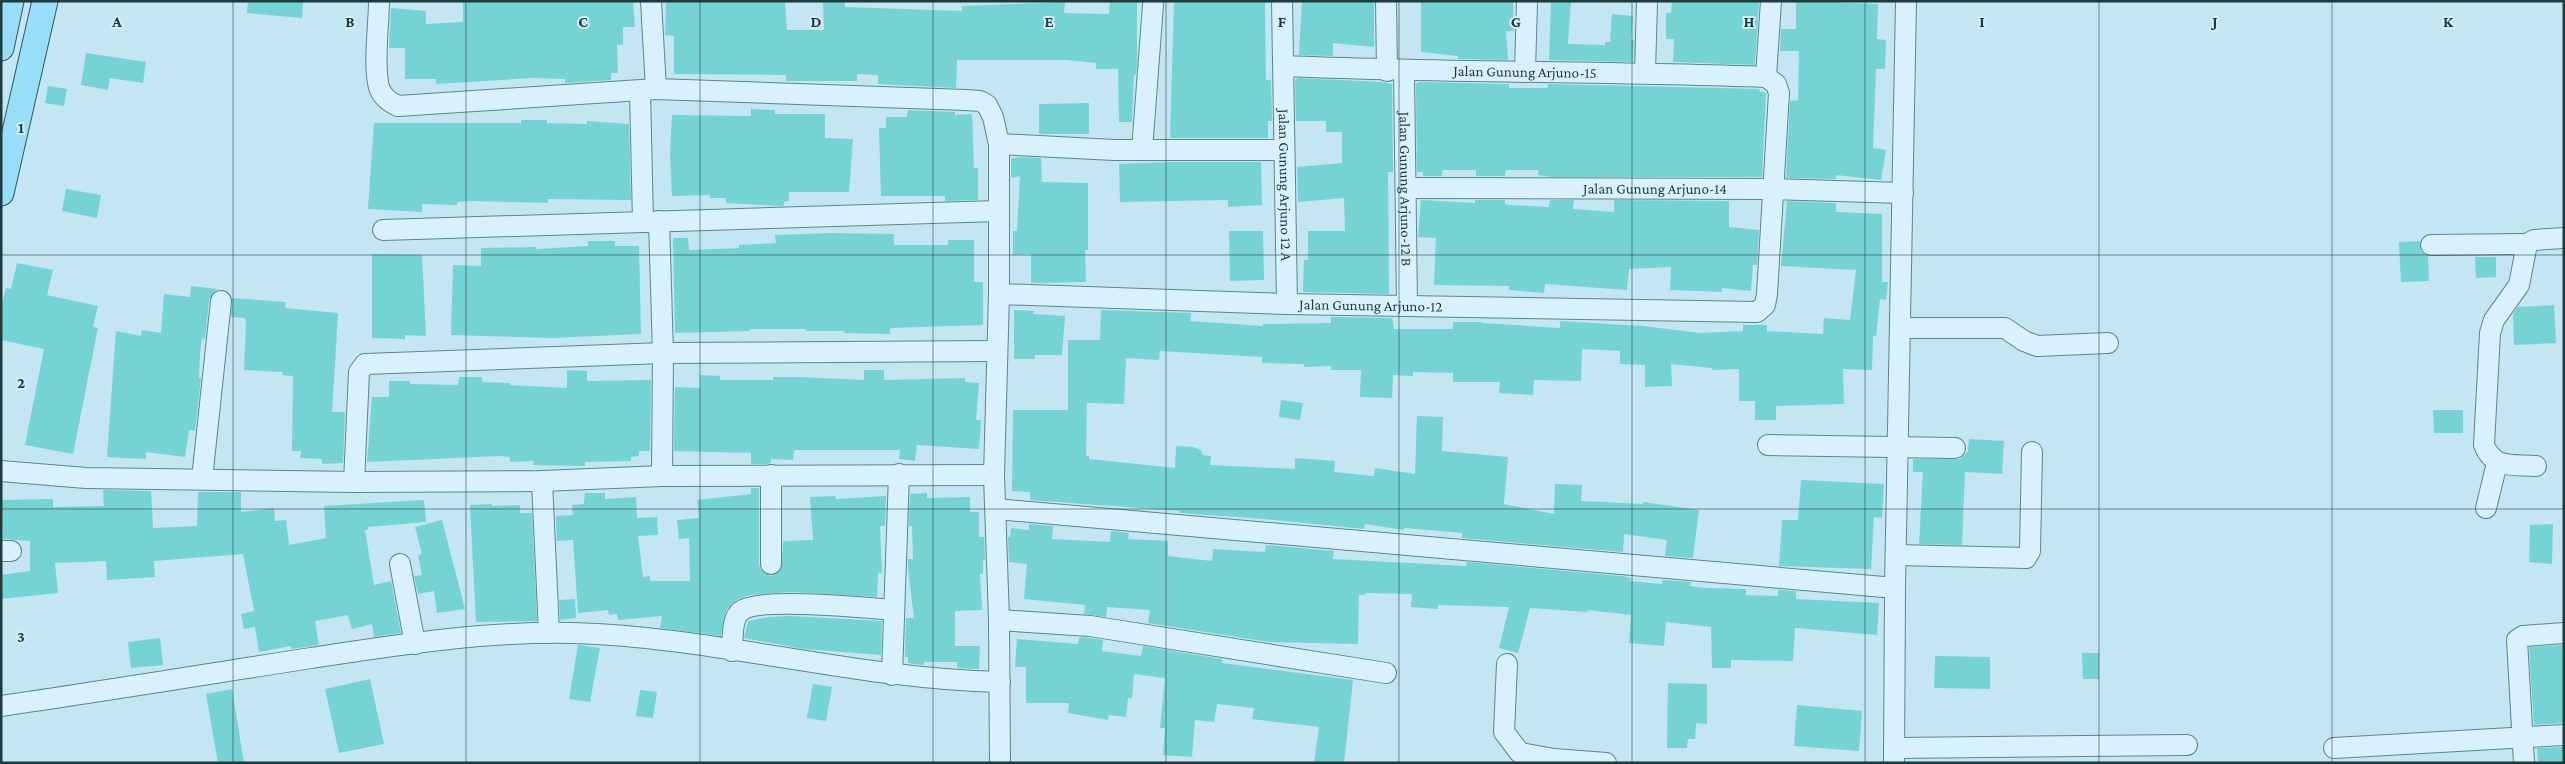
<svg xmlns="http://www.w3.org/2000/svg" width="2565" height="764" viewBox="0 0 2565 764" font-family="'Crimson Pro',serif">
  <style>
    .building { fill: #76d3d4 }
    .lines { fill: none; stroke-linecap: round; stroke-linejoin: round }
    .minor-casing { stroke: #58888f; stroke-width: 22 }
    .major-casing { stroke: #2c5a5c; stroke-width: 27 }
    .minor { stroke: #d8f1fc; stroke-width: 20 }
    .major { stroke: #99def8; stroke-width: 25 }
    .grid { fill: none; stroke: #1d3b3d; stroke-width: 1; stroke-opacity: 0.55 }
    .labels { text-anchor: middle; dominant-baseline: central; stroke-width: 4; stroke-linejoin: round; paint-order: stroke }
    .street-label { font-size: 15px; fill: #1d3b3d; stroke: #d4eef9 }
    .grid-label { font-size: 16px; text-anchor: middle; font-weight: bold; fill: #1d3b3d; stroke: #d4eef9; stroke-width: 4; stroke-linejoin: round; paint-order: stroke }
  </style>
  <rect width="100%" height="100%" fill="#c4e5f2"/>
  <g class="building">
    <path d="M248 1H303L302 18 247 13Z"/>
    <path d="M463 1H633L635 27H623V45H617L618 73H611V80L565 83V79L533 78 436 84V79H405V48H389L391 8 426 11V24L463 22Z"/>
    <path d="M666 1H785L787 30H824L823 1H845V7L962 11V6L1065 2 1064 13 1109 14 1110 1H1137V63L1136 75 1134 74 1132 122H1119L1118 69H1096V63L1066 60H957L956 88 878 84V75L857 74V81H786V75L674 74V36L665 35Z"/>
    <path d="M1174 1H1265L1266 80H1271L1272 121H1268V138H1170Z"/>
    <path d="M1302 1H1374V47L1333 43V56L1299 55Z"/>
    <path d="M1421 1H1513L1514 31H1506L1508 60 1458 59V56L1421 52Z"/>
    <path d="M1551 1H1571L1568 44 1605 45V42H1610L1612 14 1633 16 1631 40H1634L1633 62 1549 60Z"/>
    <path d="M1672 1H1759L1755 65 1673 62 1674 39H1666V13H1671Z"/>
    <path d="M1796 1 1878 4 1877 39 1886 40 1885 69H1876L1873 148 1886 150 1881 180 1836 175V179L1786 178 1790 101 1798 100 1799 51H1780L1781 29H1796Z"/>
    <path d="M86 53 146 62 143 83 110 78 108 90 81 85Z"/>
    <path d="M1298 78 1382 82 1392 84 1393 172H1388L1389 294 1303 292 1304 260H1308V231H1345L1344 198 1298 202 1297 167 1342 163V132H1326V121H1296L1295 80Z"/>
    <path d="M1419 82 1509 84V88H1548V84L1760 89 1759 91 1766 93 1762 177H1551L1538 175V170H1506L1505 176H1476V170H1442V176H1423V172H1417L1416 84Z"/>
    <path d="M48 86 67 89 64 106 45 103Z"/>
    <path d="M1089 103V134H1039V104Z"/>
    <path d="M751 109 775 110V114H825V138L853 139 849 192H789V201H785L783 206 726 203V198H710V195L672 196 670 154 672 115 751 116Z"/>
    <path d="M908 110 955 112V115L972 114 974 168H978V200L945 201V196H881L879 128H886V117H907Z"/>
    <path d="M521 120H547V123L587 124V121L629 124 631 200 548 199V203L471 201 457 202V205L422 204V212L368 209 374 123H521Z"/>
    <path d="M1019 157 1041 158 1042 182 1088 183V250H1085L1086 282 1031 283V254L1013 255V231H1017L1020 176 1011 178V159Z"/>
    <path d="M1170 162H1261L1262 205 1228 207V200L1120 202 1119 164Z"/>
    <path d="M66 189 101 195 97 218 62 211Z"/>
    <path d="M1421 200 1475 203V200H1505V204L1509 205 1549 207 1550 200H1574L1573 209 1614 212V200L1729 201V227L1759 230 1757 265H1753L1751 291 1722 288V292L1670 290 1671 267 1629 269 1627 290 1545 284 1544 293 1509 290V286L1434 285 1436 238 1418 237Z"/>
    <path d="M1787 201 1836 203V212L1882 214V282H1888L1886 300 1880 299 1876 336H1873L1872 370 1843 369 1844 404 1776 406V420H1755V401H1739V369L1712 370V368L1671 364 1672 386 1645 387V365L1620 364V351L1582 349 1581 381 1534 380 1533 395 1499 393 1500 382H1453V373L1413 372V376L1393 375 1392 398 1360 397 1361 370H1331V366L1304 367V364L1262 363V357L1160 351 1159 360 1126 358 1124 404 1087 403 1086 456H1089V459L1175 468 1176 446 1193 447 1201 450 1203 455 1211 456 1210 465 1295 469V458L1335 461 1334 472 1374 476 1375 468 1415 474 1417 416 1443 417 1442 451 1508 457 1504 504 1554 514 1555 484 1582 485 1581 501 1643 504V502L1699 510 1693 558 1665 556 1667 540 1624 534 1623 552 1462 538V533L1404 528 1403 530 1365 524 1364 529 1264 519 1179 513 1180 511 1030 500V492L1012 491 1013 410H1068V340H1100L1101 310 1191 313 1190 321 1263 326V324L1331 323V317L1392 318 1394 329H1453V322H1482V323L1560 328V321L1643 326 1700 333 1743 331V325H1767V331L1823 334 1824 318 1850 320 1856 270 1781 266Z"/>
    <path d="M1229 231H1263L1264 280 1230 281Z"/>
    <path d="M833 233 894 234V245H948V240H974V282H983V325L890 328V334L844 333 845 331H806V329H750V331L675 333 673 238H688L689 250 739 248V245L776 243 775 235Z"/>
    <path d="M588 241H615V246H639L641 334 553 338 451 335 453 265 481 266V248L536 247V249L588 246Z"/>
    <path d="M2420 241 2421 251 2428 256 2429 281 2401 282 2399 242Z"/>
    <path d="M372 254 422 255 426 336 405 335V339L372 338Z"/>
    <path d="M2475 257H2496V277L2476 278Z"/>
    <path d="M17 263 53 270 47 295 98 306 93 327 98 328 73 454 25 445 44 349 1 340V309L6 288 11 289Z"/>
    <path d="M191 286 217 289 209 300 205 339 202 338 200 355 199 378H201L195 431 189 430 185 457 146 452V459L107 457 116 331 141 336 142 330 161 333 164 294 190 297Z"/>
    <path d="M232 298 286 302 285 308 338 313 332 412H345L343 463 322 464V459L300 458 301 451H292L293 376 282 375 283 372 244 370 246 322 245 318 231 317Z"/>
    <path d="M2554 305 2556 343 2514 345 2513 314 2518 307Z"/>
    <path d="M1014 310 1034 311V314L1065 316 1062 355H1035V359H1014Z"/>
    <path d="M567 370 587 371V381L651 380 650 451H639V456L631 457V461L585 462V466L533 465 534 461 510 462V457L500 456 367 462 372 397H389V381H410V384L458 385 459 377H482V382L510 383V385L567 388Z"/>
    <path d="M864 370H884V380L965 378V382L979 383 976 420H981L979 449 917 445 915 461 899 459 900 450H794L793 460 771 459V463L768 464H751V453L674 451 675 387 700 388V375L720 376V380H773V377H800L864 380Z"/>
    <path d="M1281 400 1303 403 1300 420 1279 417Z"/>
    <path d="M2433 410H2463V433H2434Z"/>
    <path d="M1969 439 2004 441 2002 474 1965 472 1962 545 1919 544 1923 472H1913V459H1960L1968 451Z"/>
    <path d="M1801 480 1884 484 1882 518 1874 517 1871 569 1779 566 1782 520H1798Z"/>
    <path d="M751 488H759V564L761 570 771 576 776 574 781 569 783 541 813 540 810 497 835 496 836 499 886 496 885 526H880L882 573H878L877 597 790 592 750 595 736 600 727 609 723 621 721 636 660 628 662 616 618 620 617 614 609 615 608 610 578 613 573 540 557 541 556 516 573 515 572 505 584 504 585 493H605V499L636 497 637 518 657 517 658 535 638 536 643 577 650 576V581H690L689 538 679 539 677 520 699 518 697 500 751 494Z"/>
    <path d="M103 490 151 491 153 528 197 526 198 492H241V512L274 508 275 521 286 520 289 545 326 538 324 506 424 500 426 522 368 527V529L365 530 374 585 391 581 401 633 374 637 372 624 352 629 348 615 315 621 319 645 291 649V646L259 652 255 627 244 629 241 614 254 611 243 554 154 561 155 577 107 580 106 561 55 563 58 593 1 599V575L30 571V541L3 539 2 500 53 499V507L104 506Z"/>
    <path d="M927 493V498L970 497V512H979V537H984L985 560H983V574H980L982 610 955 611V646H980L979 669 957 668V662H924L923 665 908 663V657H905L906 618H914L908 568V559H913L912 526H909L910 494Z"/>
    <path d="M492 504V506L520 505V513H532L537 621 476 622 470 505Z"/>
    <path d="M442 520 465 609 437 613 434 591 418 594 414 576 422 575 418 555 422 554 415 527Z"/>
    <path d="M1029 524 1053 526 1052 539 1110 542 1111 531 1129 533 1128 539 1168 541V556L1212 561 1213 549 1265 552 1266 545 1334 551 1333 559 1466 566 1467 562 1622 576 1631 578 1630 581 1662 584 1663 580 1691 582 1690 586 1706 588 1746 589V595L1778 596V590L1796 591V599L1879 603 1877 635 1795 628 1793 661 1731 660V668H1712L1711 627 1666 622 1664 646 1629 643 1631 615 1588 610 1587 612 1530 608 1518 653 1499 648 1509 607 1438 605V609L1411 607 1412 594 1365 593V595H1359L1358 644 1269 642 1148 623 1150 610 1107 607 1106 617 1084 614 1085 605 1024 599 1027 564 1009 562 1008 537H1010L1011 528 1029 530Z"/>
    <path d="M2553 524 2552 564 2529 562 2530 525Z"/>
    <path d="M575 599 576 618 560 620 559 600Z"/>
    <path d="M790 616 882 621 881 655 804 649 744 638 748 621 769 617Z"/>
    <path d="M1083 637 1103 640 1102 651 1141 656 1143 646 1222 659V663L1353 680 1344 763H1314L1319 727 1252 719 1254 708 1217 704 1214 722 1195 720 1192 757 1163 755 1165 728H1160L1165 678 1134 674 1132 698H1128L1126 717 1109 715 1108 720 1068 713 1069 703H1026V667H1015L1017 639 1078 644 1079 638Z"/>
    <path d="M160 638 163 665 131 668 128 642Z"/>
    <path d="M578 645 600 648 590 702 569 699Z"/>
    <path d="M2564 645V723L2534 725 2529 647Z"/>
    <path d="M2082 653H2099V679H2083Z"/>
    <path d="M1935 656 1990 657V689L1934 688Z"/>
    <path d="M370 679 384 744 339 753 325 689Z"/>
    <path d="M1668 683 1707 684V724L1696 723 1695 739H1688L1687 748H1667Z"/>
    <path d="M813 684 832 687 826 721 807 718Z"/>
    <path d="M232 689 244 763H218L206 694Z"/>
    <path d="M640 690 657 692 653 718 636 716Z"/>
    <path d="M1797 705 1862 711 1859 751 1794 746Z"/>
    <path d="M2564 747V763H2538L2537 748Z"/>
  </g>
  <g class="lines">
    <g class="minor-casing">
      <g id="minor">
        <path d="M379 1C379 24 373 66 379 87 382 97 389 102 398 106L656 89 966 100 980 101 987 105 993 117 999 144V294L994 475 999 620 1000 763"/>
        <path d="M651 1 656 89"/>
        <path id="s1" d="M1282 1 1287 304"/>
        <path d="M1386 1 1387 71"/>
        <path id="s2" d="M1284 66C1445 73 1605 71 1766 77"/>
        <path id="s3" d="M1404 71 1407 306"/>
        <path d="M1525 72 1527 1"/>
        <path d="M1645 73 1647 1"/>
        <path d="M1766 77 1771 1"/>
        <path d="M640 91 643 222"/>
        <path d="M999 144 1114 150H1284"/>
        <path d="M1142 150 1153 5"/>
        <path id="s4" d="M1406 188 1773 189 1903 193"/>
        <path d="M659 221 663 353 662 476"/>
        <path d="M383 230 998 211"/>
        <path d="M2431 245 2527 244"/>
        <path id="s5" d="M999 294 1287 304 1757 312 1765 305 1767 294 1779 93 1776 84 1766 77"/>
        <path d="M1900 328H2005L2024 341 2037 346 2108 343"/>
        <path d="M1768 445 1955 448"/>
        <path d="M2536 466C2513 464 2494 470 2484 445L2490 333 2494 320 2519 285 2527 244 2534 240 2564 238"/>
        <path d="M1 471 86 478 354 482 542 481 662 476 994 475"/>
        <path d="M202 479 221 301"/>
        <path d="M542 481 549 633"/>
        <path d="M354 482 359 372 365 364 663 353 996 351"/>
        <path d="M2486 508 2497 463"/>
        <path d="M996 509 1895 588"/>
        <path d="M1 551H11"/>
        <path d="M1896 555 2026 558 2030 551 2032 452"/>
        <path d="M400 564 415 644"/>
        <path d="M771 564V475"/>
        <path d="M999 620 1090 626 1386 673"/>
        <path d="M732 651C733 640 731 618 741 611 758 597 868 608 894 610"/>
        <path d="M1507 664 1504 732 1520 753 1554 759 1606 763"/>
        <path d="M892 675 899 474"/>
        <path d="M1 706C105 691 208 674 311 658 397 645 485 631 573 633 716 637 856 679 1000 682"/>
        <path d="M1894 748 2187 745"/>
        <path d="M2334 748 2564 735"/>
        <path d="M1894 763 1895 588 1906 1"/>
        <path d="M2524 763 2517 640 2523 636 2564 633"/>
      </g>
    </g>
    <g class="major-casing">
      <g id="major">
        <path d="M1 48 11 1"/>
        <path d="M1 193 45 1"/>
      </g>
    </g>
    <use href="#minor" class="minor"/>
    <use href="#major" class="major"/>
  </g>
  <path class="grid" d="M233 1V763M466 1V763M700 1V763M933 1V763M1166 1V763M1399 1V763M1632 1V763M1865 1V763M2099 1V763M2332 1V763M1 255H2564M1 509H2564"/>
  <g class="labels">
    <g class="street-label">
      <text stroke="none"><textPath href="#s2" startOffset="241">Jalan Gunung Arjuno-15</textPath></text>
      <text stroke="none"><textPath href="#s1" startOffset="184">Jalan Gunung Arjuno 12 A</textPath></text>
      <text stroke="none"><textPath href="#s4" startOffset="249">Jalan Gunung Arjuno-14</textPath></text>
      <text stroke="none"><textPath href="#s3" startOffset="118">Jalan Gunung Arjuno-12 B</textPath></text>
      <text stroke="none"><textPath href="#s5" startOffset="372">Jalan Gunung Arjuno-12</textPath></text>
    </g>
  </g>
  <g class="grid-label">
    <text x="117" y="27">A</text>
    <text x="350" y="27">B</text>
    <text x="583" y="27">C</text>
    <text x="816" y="27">D</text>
    <text x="1049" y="27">E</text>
    <text x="1282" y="27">F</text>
    <text x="1516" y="27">G</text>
    <text x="1749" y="27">H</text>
    <text x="1982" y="27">I</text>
    <text x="2215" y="27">J</text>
    <text x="2448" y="27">K</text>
    <text x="21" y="133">1</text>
    <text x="21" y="388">2</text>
    <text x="21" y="642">3</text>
  </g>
  <rect width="2565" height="764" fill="none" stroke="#1d3b3d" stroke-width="5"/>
</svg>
